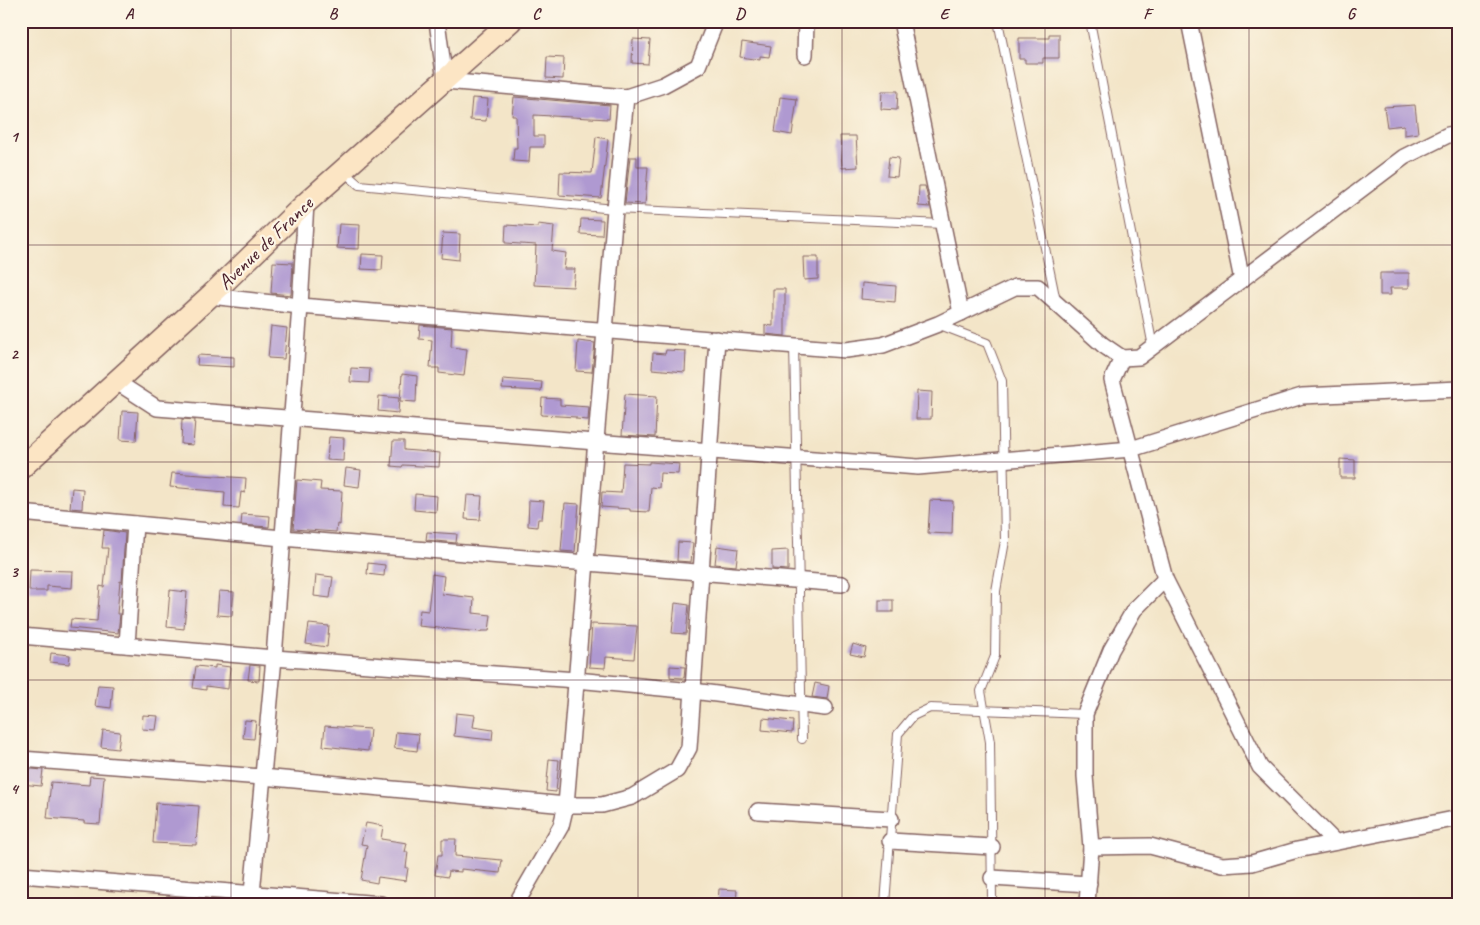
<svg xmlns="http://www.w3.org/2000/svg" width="1480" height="925" viewBox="0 0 1480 925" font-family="Caveat,sans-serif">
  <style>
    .building { fill: #af99d1 }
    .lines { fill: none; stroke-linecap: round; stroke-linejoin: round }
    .lane-casing { stroke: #856462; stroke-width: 10 }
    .street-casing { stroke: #856462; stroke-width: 18 }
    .secondary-casing { stroke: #856462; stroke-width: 24 }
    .lane { stroke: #fff; stroke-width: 8 }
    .street { stroke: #fff; stroke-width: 15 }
    .secondary { stroke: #fce5c4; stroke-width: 21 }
    .grid { fill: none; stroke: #4a1f2b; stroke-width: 1; stroke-opacity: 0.55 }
    .labels { text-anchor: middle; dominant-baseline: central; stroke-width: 4.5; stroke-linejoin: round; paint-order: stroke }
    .street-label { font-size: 21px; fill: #4a1f2b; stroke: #fcf5e5 }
    .neatline { fill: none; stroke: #4a1f2b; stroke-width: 2 }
    .grid-label { font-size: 16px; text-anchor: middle; font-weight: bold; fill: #4a1f2b }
  </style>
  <rect width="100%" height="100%" fill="#fcf5e5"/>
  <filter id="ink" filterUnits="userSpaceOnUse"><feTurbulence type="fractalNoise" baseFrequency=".02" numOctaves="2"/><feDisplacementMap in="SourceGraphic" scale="10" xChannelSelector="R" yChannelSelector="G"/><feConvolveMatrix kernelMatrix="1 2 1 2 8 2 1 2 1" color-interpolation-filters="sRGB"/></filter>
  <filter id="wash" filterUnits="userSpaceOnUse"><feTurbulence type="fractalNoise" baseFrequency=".0096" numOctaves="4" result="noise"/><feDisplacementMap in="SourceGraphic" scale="20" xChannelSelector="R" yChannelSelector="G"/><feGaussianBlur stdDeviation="1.12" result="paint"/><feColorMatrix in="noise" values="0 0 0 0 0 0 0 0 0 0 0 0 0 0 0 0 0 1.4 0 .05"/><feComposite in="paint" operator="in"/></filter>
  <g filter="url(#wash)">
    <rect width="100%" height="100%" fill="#f3e5c8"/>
    <g id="blocks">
      <g class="building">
        <path d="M1049 34H1059V58H1043V63H1025V59H1019V38H1049Z"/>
        <path d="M633 39 650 40 648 64 632 63Z"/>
        <path d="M742 42 771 46 769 57 760 56V60L740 57Z"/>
        <path d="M547 57 564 58 563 79 546 78Z"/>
        <path d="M882 91H898L897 110 881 109Z"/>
        <path d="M514 97 610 105 609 119 534 115V136H544V147H530L529 162 513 161 514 148H517L516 116H512Z"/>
        <path d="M780 97 797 99 792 135 775 132Z"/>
        <path d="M472 98 488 99 486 121 470 120Z"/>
        <path d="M1415 105 1418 133 1404 135V125L1387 127 1384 107Z"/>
        <path d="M840 136H856L858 167 842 168Z"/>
        <path d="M596 137 608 139 601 198 559 195 560 172 592 173Z"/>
        <path d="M630 157H637V167H648L645 204 625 203Z"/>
        <path d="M889 157 899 158 897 177 887 176Z"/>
        <path d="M919 186H925L930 207 918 206Z"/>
        <path d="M581 219 603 220 602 235 580 234Z"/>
        <path d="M339 224 360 225 359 249 337 248Z"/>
        <path d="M538 224 554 226 552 251 566 253 564 269H575L573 287 534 285 536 245 505 243 506 225 538 227Z"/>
        <path d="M443 233 460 234 459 260 441 258Z"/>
        <path d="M362 254 383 255 382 270 361 269Z"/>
        <path d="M803 257H818V279L804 280Z"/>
        <path d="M273 262 293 263 291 295 271 293Z"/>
        <path d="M1380 273H1409V288H1390L1391 295H1380Z"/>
        <path d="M862 283 896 286 895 302 861 299Z"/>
        <path d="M773 289H785V336L765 334V325L773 326Z"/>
        <path d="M420 325 452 328 451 347 467 349 464 376 439 373V368H430L432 340 419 339Z"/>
        <path d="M271 326 287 328 284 359 268 358Z"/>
        <path d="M578 341 595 343 592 372 576 371Z"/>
        <path d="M666 350 686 351 685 372 652 369 653 353 665 354Z"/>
        <path d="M198 355 234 357V367L197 365Z"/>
        <path d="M351 368 370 369 369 383 350 382Z"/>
        <path d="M402 374 417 376 416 402 400 401Z"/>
        <path d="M503 379 542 382 541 391 502 389Z"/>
        <path d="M917 391 932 392 931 419H916Z"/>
        <path d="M625 394 657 396 655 437 622 435Z"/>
        <path d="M379 396 399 398 398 413 378 411Z"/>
        <path d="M542 398 560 399V405L589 407 588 420 576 419V417L541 415Z"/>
        <path d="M122 411 138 412 136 441 120 440Z"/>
        <path d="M182 419 195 420 193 445 181 444Z"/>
        <path d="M329 437 344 438 343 461 327 460Z"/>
        <path d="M393 441H404V450L440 453 439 467 403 465 402 467 391 466Z"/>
        <path d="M1340 459 1355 460V478H1340Z"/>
        <path d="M649 462 679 464 678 474 660 473 659 488 651 487 649 512 630 511V509L601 507 602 492 621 493 623 463 649 464Z"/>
        <path d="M346 468 361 470 359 487 344 485Z"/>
        <path d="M172 473 246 478 245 493 241 492 239 508 224 507 225 492 170 487Z"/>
        <path d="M297 480 321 482 320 490 342 491 340 525 337 524 336 532 293 529Z"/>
        <path d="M72 488 83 489 82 509 70 508Z"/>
        <path d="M415 494 437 496 436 512 414 510Z"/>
        <path d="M467 495 482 496 480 520 465 519Z"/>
        <path d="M529 500 544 501 542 519H538L537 527 528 526Z"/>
        <path d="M930 500 953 501 952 534 928 533Z"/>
        <path d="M565 503 579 504 575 552 561 551Z"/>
        <path d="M242 514 270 516 269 527 241 525Z"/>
        <path d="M104 530 125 533 122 582 120 581 117 614H120L118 633 70 628 71 619 97 621 100 586 104 587 108 548H102Z"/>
        <path d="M427 532 457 534 456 543 426 540Z"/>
        <path d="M678 542 693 543 691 562 677 561Z"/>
        <path d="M717 546 738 549 736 566 715 564Z"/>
        <path d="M788 550V570L772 569V551Z"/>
        <path d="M368 563 385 565 384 576 367 574Z"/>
        <path d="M30 570 73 571 72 588 47 586V591H29Z"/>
        <path d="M432 574 444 576 442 594 474 598 473 613 491 615 489 631H481V632L418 626 420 610 428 611Z"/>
        <path d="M316 575 333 577 330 598 314 596Z"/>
        <path d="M170 590 187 592 184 629 167 627Z"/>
        <path d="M219 591 234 592 232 616 217 615Z"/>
        <rect x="879" y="600" width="14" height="12"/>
        <path d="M675 603 689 605 686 634 672 633Z"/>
        <path d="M309 624 329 626 327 647 306 644Z"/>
        <path d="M592 624 637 626 634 659 606 657 605 668 589 667Z"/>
        <path d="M853 644 866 648 864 657 850 654Z"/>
        <path d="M51 653 70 655 69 664 50 662Z"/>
        <path d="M215 665 230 667 228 689 206 686V690L193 688 196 666 215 668Z"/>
        <path d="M250 665 260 666 259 681 248 680Z"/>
        <path d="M670 666 685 667 684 678 670 677Z"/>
        <path d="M815 683 829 686 827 699 812 697Z"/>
        <path d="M98 685 113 686 111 708 95 706Z"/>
        <path d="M456 713 475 715 473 727 493 730 492 740 454 736Z"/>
        <path d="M143 715 158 716 156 730 142 729Z"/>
        <path d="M763 718 793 721 792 733 762 730Z"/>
        <path d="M245 720 256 721 254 739 243 738Z"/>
        <path d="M325 726 370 729 368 751 323 746Z"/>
        <path d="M103 730 120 732 118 749 101 747Z"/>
        <path d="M396 732 419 734 417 751 394 748Z"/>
        <path d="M549 759 559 760 556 792 546 791Z"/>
        <path d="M21 768 43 770 41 786 21 784Z"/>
        <path d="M90 776 104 777 100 824 84 823V821L47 818 51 782 89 785Z"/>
        <path d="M156 803 199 806 196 845 153 843Z"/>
        <path d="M366 823 383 826 381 839 407 843 405 852H408L406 868H408L406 881 378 877 377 883 361 880 367 845 361 844Z"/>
        <path d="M442 839H456L455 856 502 860 500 873 461 869V872L449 871 448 877 435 875 438 855H442Z"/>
        <path d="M719 889 737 890 736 904H718Z"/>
      </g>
    </g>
  </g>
  <g filter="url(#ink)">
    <use href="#blocks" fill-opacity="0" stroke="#856462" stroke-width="1"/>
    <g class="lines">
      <g class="lane-casing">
        <g id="lane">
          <path d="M998 21 1056 301"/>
          <path d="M1090 21 1153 347"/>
          <path d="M344 172 359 185 615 209 943 224"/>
          <path d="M940 325 987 343 1002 381 1005 541 996 591 995 656 981 691 990 742 992 899"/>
          <path d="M794 345 802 739"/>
          <path d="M885 904 898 734 913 716 930 708 1085 714"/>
        </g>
      </g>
      <g class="street-casing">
        <g id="street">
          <path d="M437 21 445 81 626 97 663 85 698 66 716 21"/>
          <path d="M901 21 961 313"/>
          <path d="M1189 21 1242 280"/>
          <path d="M805 55 806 21"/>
          <path d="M210 296 300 306 846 350 883 345 938 324 1015 287H1038L1103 345 1122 358 1139 357 1404 157 1448 135 1459 133"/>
          <path d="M1122 358 1112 380 1165 579 1260 767 1335 842"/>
          <path d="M123 386 157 408 918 467 1131 449 1302 396 1459 389"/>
          <path d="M21 513 282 538 842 584"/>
          <path d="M21 636 274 658 576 680 693 691 825 708"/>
          <path d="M127 645 135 524"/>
          <path d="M21 759 262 777 566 805H602L632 797 677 770 689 748 717 339"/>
          <path d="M758 811 891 819"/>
          <path d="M890 841 992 847"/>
          <path d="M1091 847 1150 846 1222 865 1252 863 1297 850 1459 818"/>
          <path d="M21 875 381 904"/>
          <path d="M992 878 1089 884"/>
          <path d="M251 904 274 658 300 306 306 203"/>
          <path d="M516 904 561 826 566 805 615 209 626 97"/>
          <path d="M1087 904 1091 847 1085 776V714L1111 650 1134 610 1165 579"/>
        </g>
      </g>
      <g class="secondary-casing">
        <path id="secondary" d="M21 468 210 296 306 203 511 21"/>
      </g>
      <use href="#lane" class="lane"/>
      <use href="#street" class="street"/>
      <use href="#secondary" class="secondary"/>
    </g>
  </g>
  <path class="grid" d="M231 21V904M435 21V904M638 21V904M842 21V904M1045 21V904M1249 21V904M21 245H1459M21 462H1459M21 680H1459"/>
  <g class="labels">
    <g class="street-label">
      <text transform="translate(265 243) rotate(-44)">Avenue de France</text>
    </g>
  </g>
  <rect width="1480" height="925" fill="none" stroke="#fcf5e5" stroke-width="55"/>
  <rect x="28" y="28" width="1424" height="870" class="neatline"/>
  <g class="grid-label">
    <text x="129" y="19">A</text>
    <text x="333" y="19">B</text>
    <text x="536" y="19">C</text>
    <text x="740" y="19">D</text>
    <text x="944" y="19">E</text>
    <text x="1147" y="19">F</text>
    <text x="1351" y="19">G</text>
    <text x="14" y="142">1</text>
    <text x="14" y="359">2</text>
    <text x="14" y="577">3</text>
    <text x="14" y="794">4</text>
  </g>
</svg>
